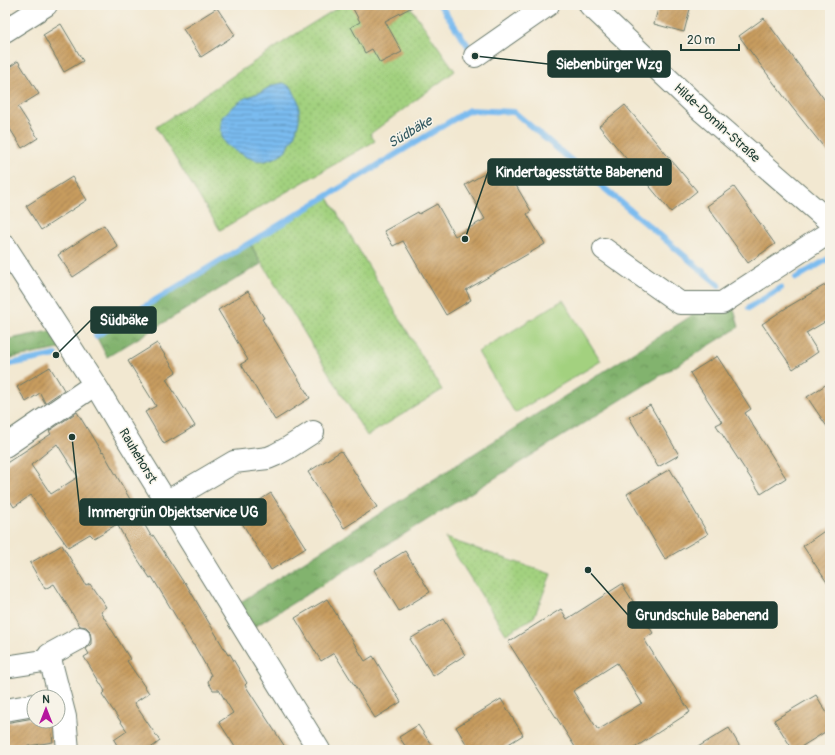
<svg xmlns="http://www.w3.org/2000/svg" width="835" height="755" viewBox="0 0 835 755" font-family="Pangolin,sans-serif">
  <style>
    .grass { fill: url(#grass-dots); stroke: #61875a; fill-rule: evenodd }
    .forest { fill: url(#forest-crowns); stroke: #507851 }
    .garden { fill: #a3d17f; stroke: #61875a }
    .water { fill: url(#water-rules); stroke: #4c7c92 }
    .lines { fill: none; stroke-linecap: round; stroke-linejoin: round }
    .stream { stroke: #7abbef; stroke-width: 6 }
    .building { fill: url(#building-hatch); fill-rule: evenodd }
    .minor-casing { stroke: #69796b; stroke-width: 24 }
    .minor { stroke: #fff; stroke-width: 22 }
    .labels { text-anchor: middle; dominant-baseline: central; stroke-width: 3; stroke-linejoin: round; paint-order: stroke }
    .street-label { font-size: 13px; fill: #1f3d34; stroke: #f7f3e8 }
    .water-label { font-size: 14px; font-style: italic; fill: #365c63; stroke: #f7f3e8 }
    .leader { fill: none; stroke: #1f3d34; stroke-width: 1.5 }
    .callout-dot { fill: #1f3d34; stroke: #f7f3e8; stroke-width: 1.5 }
    .callout { fill: #1f3d34; stroke: #1f3d34; stroke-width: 1.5 }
    .callout-label { font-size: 14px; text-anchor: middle; font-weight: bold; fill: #fff }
  </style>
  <defs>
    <pattern id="grass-dots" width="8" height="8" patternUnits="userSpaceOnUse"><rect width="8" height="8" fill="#a3d17f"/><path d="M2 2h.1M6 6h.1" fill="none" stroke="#8cb46e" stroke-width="1.8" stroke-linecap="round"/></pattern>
    <pattern id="forest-crowns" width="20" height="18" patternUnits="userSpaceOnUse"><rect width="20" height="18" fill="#82b36e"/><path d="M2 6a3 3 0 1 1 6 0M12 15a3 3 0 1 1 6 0" fill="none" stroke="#6a935b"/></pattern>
    <pattern id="water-rules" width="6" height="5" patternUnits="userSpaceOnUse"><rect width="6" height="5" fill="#7abbef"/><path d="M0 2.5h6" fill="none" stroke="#6399c2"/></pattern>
    <pattern id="building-hatch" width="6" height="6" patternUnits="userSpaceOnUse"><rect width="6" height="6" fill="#c79c5f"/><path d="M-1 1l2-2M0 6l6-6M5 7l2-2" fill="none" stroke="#a1804f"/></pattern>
  </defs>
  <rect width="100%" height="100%" fill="#f7f3e8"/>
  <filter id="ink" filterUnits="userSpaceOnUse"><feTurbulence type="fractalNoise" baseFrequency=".025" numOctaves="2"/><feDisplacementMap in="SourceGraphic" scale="8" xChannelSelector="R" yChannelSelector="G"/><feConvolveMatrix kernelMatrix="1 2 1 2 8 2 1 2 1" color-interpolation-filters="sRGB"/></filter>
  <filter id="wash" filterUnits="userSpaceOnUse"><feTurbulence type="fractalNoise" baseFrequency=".012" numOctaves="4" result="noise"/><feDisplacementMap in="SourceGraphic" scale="16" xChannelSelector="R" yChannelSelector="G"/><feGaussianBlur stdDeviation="0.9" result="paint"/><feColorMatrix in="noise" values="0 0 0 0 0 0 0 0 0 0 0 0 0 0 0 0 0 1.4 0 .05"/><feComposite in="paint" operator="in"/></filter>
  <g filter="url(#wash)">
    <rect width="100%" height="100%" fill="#f2e8d1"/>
    <g class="grass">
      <path d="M342 5H409L455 71 370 134 375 141 220 230 156 127 305 28ZM273 85 222 137 221 126 222 117 261 92Z"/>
      <path d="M327 196 442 390 367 436 250 243Z"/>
      <path d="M445 538 551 574 534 617 506 634Z"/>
    </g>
    <g class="forest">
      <path d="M250 243 261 264 107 357 96 336Z"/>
      <path d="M729 292 739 327 246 632 231 608Z"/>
      <path d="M59 329 70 347 5 359V340Z"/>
    </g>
    <path class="garden" d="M563 300 601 361 515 413 478 352Z"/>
    <path class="water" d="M284 83 292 88 299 103V121L294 137 285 151 275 158 265 161 255 160 247 157 236 151 226 144 222 137 221 126 222 117 231 108 245 98 261 92 273 85Z"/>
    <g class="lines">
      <g class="stream">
        <path d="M440 5 473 53"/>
        <path d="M796 278 828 259"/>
        <path d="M749 308 781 288"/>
        <path d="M96 336 469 110 514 112 719 285"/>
        <path d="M5 365 56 355"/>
      </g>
    </g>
    <g id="blocks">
      <g class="building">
        <path d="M351 5H416L385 21 402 52 380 63 372 49 365 53 351 27 360 22Z"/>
        <path d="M659 5H691L684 32 654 24Z"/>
        <path d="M217 8 235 35 201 57 183 29Z"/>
        <path d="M764 18 830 107V155L791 106 739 36Z"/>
        <path d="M61 24 83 61 64 72 43 35Z"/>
        <path d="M18 61 39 94 18 107 38 138 22 148 5 121V70Z"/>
        <path d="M625 105 697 191 671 212 599 126Z"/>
        <path d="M503 163 531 211 527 214 545 244 466 290 471 300 446 315 403 241 393 246 384 231 418 212 419 214 437 204 455 236 485 219 465 185Z"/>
        <path d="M72 177 87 200 41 230 26 206Z"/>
        <path d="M734 187 775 244 748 263 707 206Z"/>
        <path d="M104 225 118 247 73 277 58 255Z"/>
        <path d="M830 282V319L806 333 818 352 793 369 762 324 786 308Z"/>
        <path d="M248 291 264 318 262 319 310 398 275 420 241 364 248 360 218 310Z"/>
        <path d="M157 343 176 372 166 379 195 426 164 444 145 412 156 406 128 361Z"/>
        <path d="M717 356 751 409 745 413 786 478 761 494 716 425 722 422 690 373Z"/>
        <path d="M50 367 64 390 45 403 40 393 26 402 17 387Z"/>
        <path d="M830 382V431L807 397Z"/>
        <path d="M650 405 679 455 658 467 629 417Z"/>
        <path d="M77 412 102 453 103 452 151 536 153 535 184 583 185 582 228 655 230 654 247 683 245 685 287 750H237L219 722 233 713 219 690H213L208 682 211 675 194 645H193L152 577 150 578 131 549 117 524 94 538 90 534 68 547 31 495 14 507 5 493V464L51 434 49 431ZM57 444 78 477 51 494 31 465Z"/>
        <path d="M341 451 377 507 344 528 308 472Z"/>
        <path d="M670 469 708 534 665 559 627 494Z"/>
        <path d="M271 493 306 548 271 570 237 515Z"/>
        <path d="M830 527V587L803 546Z"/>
        <path d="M62 545 86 585 90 583 106 607 100 611 130 659 127 661 149 693 134 703 160 741 148 750H120L114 740 127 731 102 694 105 691 84 657 89 654 86 649 92 644V638L91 632 86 627 80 626 54 584 45 589 30 563Z"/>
        <path d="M405 551 430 592 399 611 374 570Z"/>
        <path d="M622 584 653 633 644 639 690 712 631 750H577L508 642 561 609 567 619ZM617 663 642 703 598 730 573 691Z"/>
        <path d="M327 599 365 661 373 656 401 702 375 718 334 653 321 661 295 618Z"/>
        <path d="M443 619 465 655 433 676 410 639Z"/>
        <path d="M816 695 830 718V729L796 750H793L774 720Z"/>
        <path d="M501 699 523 735 499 750H470L456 727Z"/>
        <path d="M34 718V721H50L53 742 5 750V723Z"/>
        <path d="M418 725 435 750H408L399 737Z"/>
        <path d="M729 728 742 750H693Z"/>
      </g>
    </g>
  </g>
  <g filter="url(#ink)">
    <use href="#blocks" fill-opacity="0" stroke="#69796b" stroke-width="1"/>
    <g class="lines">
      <g class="minor-casing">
        <g id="minor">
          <path d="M590 5 703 112 830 222"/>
          <path d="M5 31 46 5"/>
          <path d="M475 56 548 5"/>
          <path d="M5 246 99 391 125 435 319 750"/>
          <path d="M604 249 680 303H722L830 232"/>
          <path d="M5 446 94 385"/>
          <path d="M166 502 234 462 268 458 275 455 288 448 313 432"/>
          <path d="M5 667 50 660"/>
          <path d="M5 710 34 705"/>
          <path d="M68 750 65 717 49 655 80 638"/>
        </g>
      </g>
      <use href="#minor" class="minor"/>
    </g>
  </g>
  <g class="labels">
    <g class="street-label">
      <text transform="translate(717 123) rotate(42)">Hilde-Domin-Straße</text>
      <text transform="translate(138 456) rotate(59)">Rauhehorst</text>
    </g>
    <g class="water-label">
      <text transform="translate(410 132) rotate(-31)">Südbäke</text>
    </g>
  </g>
  <path class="leader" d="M475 56L548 64M465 239L488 172M56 355L91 320M72 437L80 512M588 570L628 615"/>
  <g class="callout-dot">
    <circle cx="475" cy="56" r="4"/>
    <circle cx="465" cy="239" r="4"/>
    <circle cx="56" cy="355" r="4"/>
    <circle cx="72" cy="437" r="4"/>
    <circle cx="588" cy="570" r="4"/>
  </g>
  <g class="callout">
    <rect x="548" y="51" width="122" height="26" rx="4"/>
    <rect x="488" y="159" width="183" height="26" rx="4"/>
    <rect x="91" y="307" width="65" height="26" rx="4"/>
    <rect x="80" y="499" width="186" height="26" rx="4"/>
    <rect x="628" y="602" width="149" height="26" rx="4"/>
  </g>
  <g class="callout-label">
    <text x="609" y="69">Siebenbürger Wzg</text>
    <text x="579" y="177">Kindertagesstätte Babenend</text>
    <text x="124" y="325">Südbäke</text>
    <text x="173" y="517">Immergrün Objektservice UG</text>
    <text x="702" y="620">Grundschule Babenend</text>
  </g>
  <rect width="835" height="755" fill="none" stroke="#f7f3e8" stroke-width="20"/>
  <g transform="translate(46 709)"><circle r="19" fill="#f7f3e8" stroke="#a1aaa0"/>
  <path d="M0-3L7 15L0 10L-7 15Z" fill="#b5179e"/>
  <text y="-6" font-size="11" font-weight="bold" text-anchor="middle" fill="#1f3d34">N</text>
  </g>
  <path d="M681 44v6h58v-6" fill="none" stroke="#1f3d34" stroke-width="2"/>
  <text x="687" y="44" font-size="12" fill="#1f3d34" stroke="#f7f3e8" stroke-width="3" paint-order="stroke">20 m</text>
</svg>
